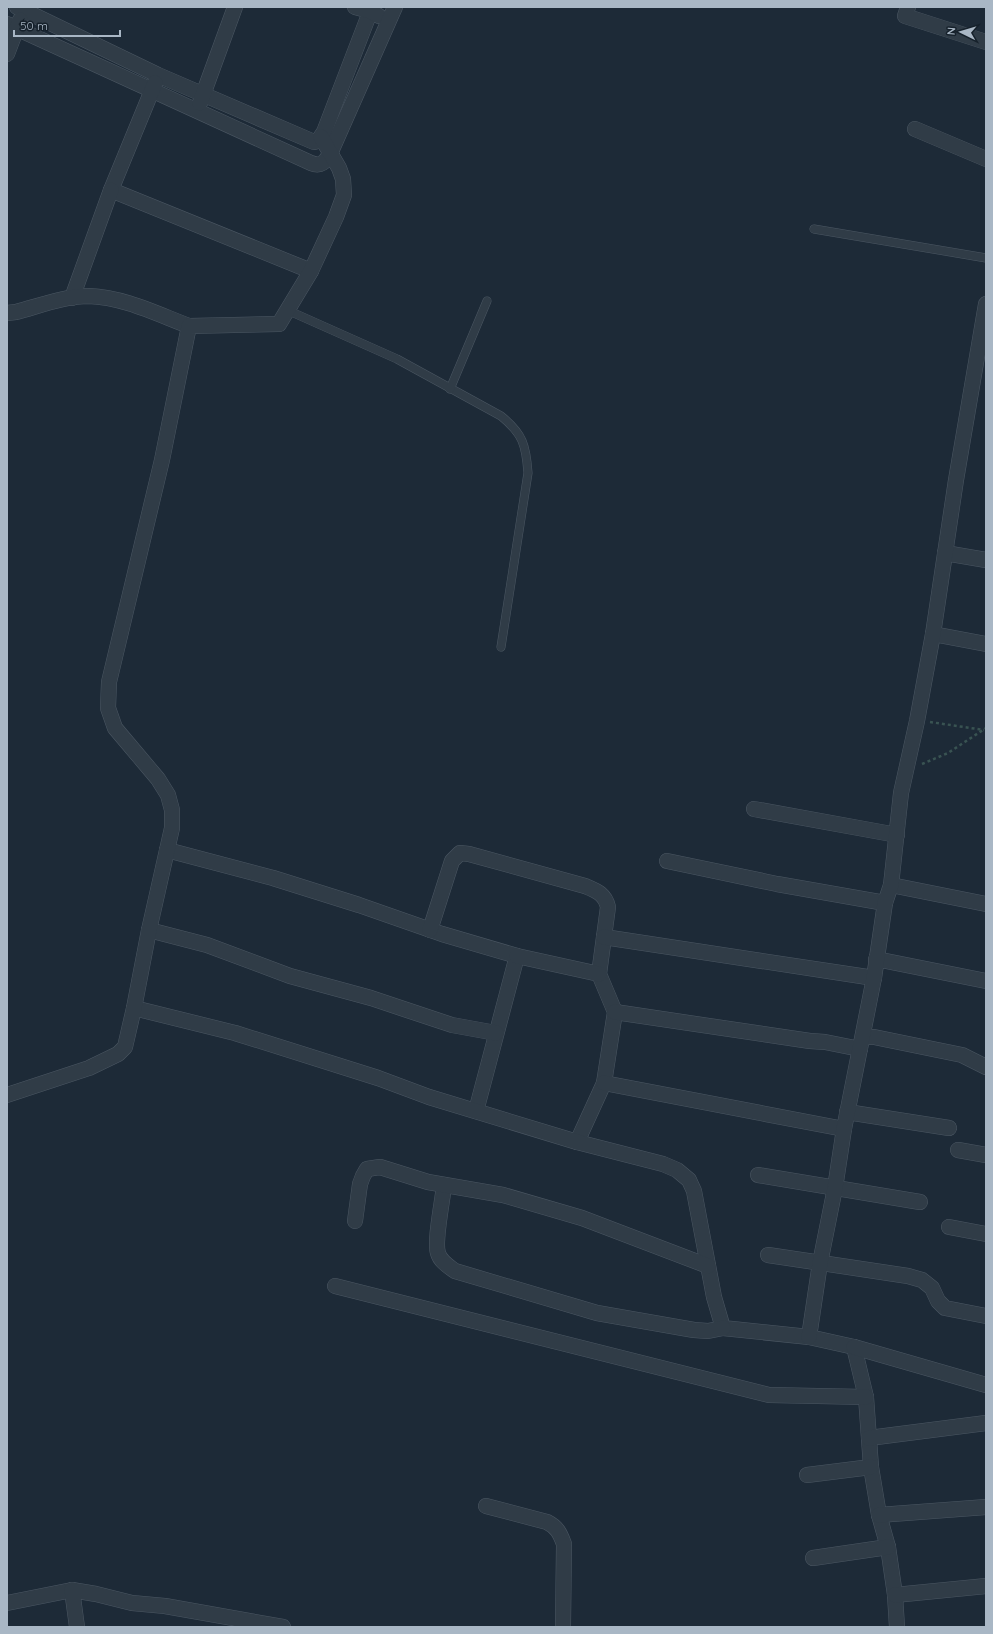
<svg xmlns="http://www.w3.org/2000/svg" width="993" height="1634" viewBox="0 0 993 1634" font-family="Quicksand,sans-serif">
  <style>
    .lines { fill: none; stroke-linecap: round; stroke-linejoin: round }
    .lane-casing { stroke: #4b5763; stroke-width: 9 }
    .street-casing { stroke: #4b5763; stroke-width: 16 }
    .path { stroke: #395352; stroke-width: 2.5; stroke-dasharray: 3 3; stroke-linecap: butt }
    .lane { stroke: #303c47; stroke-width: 8 }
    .street { stroke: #303c47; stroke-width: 15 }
  </style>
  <rect width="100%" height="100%" fill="#1d2a37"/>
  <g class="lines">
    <g class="lane-casing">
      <g id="lane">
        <path d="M814 229 986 258"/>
        <path d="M287 310 397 359 501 416C523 434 526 445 528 473L501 647"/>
        <path d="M450 389 487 301"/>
      </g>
    </g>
    <g class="street-casing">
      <g id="street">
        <path d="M17 7 158 75 314 142 318 141 324 132 372 7"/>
        <path d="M355 7 370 11 379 16"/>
        <path d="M908 7 905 16 986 42"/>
        <path d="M7 24 311 163C321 167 325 162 330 154L395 7"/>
        <path d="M7 54 20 20"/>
        <path d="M155 83 111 190 311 271"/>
        <path d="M200 103 235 7"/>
        <path d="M915 129 986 159"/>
        <path d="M72 298 111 190"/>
        <path d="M7 313 16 312C39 306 65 296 89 296 123 297 157 314 189 326"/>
        <path d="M945 553 986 560"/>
        <path d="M933 634 986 644"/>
        <path d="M754 809 897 835"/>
        <path d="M167 850 273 878 359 905 442 934 517 956 476 1111"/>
        <path d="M667 861 777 884 885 903"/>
        <path d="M891 885 986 904"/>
        <path d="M149 930 207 945 290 976 371 998 452 1025 496 1033"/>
        <path d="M430 930 452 861 460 853 469 854 585 886C597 891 605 894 608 907L599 974 615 1012 604 1083 577 1142"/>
        <path d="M604 937 874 978"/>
        <path d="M517 956 599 974"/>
        <path d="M876 959 986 981"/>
        <path d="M134 1008 235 1033 378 1078 429 1097 577 1142 663 1164 677 1170 689 1180 694 1191 714 1297 723 1328 809 1337 854 1347 866 1397 871 1467 879 1515 888 1547 895 1595 897 1627"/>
        <path d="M615 1012 810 1041 825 1042 860 1049"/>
        <path d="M863 1037H874L962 1055 986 1067"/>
        <path d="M604 1083 844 1129"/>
        <path d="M7 1095 89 1068 118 1054 125 1047 134 1008 149 930 172 828V810L168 795 158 779 115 728 108 708 109 682 162 460 189 326 279 324 311 271 336 217 344 195 343 179 339 168 321 137"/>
        <path d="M847 1112 949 1128"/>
        <path d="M958 1150 986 1155"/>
        <path d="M758 1175 920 1202"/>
        <path d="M444 1185C443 1199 434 1241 438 1253 440 1261 448 1266 455 1271L597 1313 694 1330 708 1331 723 1328"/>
        <path d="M355 1221 360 1184 363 1176 367 1169 380 1167 428 1182 503 1195 582 1218 708 1266"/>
        <path d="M949 1227 986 1234"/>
        <path d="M768 1255 908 1276 922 1280 932 1288 938 1301 945 1308 986 1316"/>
        <path d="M335 1286 769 1395 866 1397"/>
        <path d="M809 1337 820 1263 835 1188 844 1129 874 978 885 903 891 885 901 793 917 721 933 634 956 480 986 304"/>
        <path d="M854 1347 986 1385"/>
        <path d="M869 1438 986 1423"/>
        <path d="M807 1475 871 1467"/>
        <path d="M486 1506 547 1522C557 1527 560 1533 564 1544L563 1627"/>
        <path d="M879 1515 986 1507"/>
        <path d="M813 1558 888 1547"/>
        <path d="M895 1595 986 1586"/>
        <path d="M7 1603 72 1590"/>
        <path d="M77 1627 72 1590 96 1594 132 1603 165 1606 283 1627"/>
      </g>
    </g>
    <g class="path">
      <path d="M930 722 984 730"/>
      <path d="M922 764 948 753 986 728"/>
    </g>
    <use href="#lane" class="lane"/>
    <use href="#street" class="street"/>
  </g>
  <rect width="993" height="1634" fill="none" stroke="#a9b7c5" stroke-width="16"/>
  <g transform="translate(961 32) rotate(275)" stroke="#16212b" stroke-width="3" paint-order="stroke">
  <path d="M0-3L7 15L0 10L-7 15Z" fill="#a9b7c5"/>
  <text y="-6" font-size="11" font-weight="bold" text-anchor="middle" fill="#a9b7c5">N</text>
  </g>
  <path d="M14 30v6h106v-6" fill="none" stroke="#a9b7c5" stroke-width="2"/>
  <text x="20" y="30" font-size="12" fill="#a9b7c5" stroke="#16212b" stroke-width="3" paint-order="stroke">50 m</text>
</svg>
